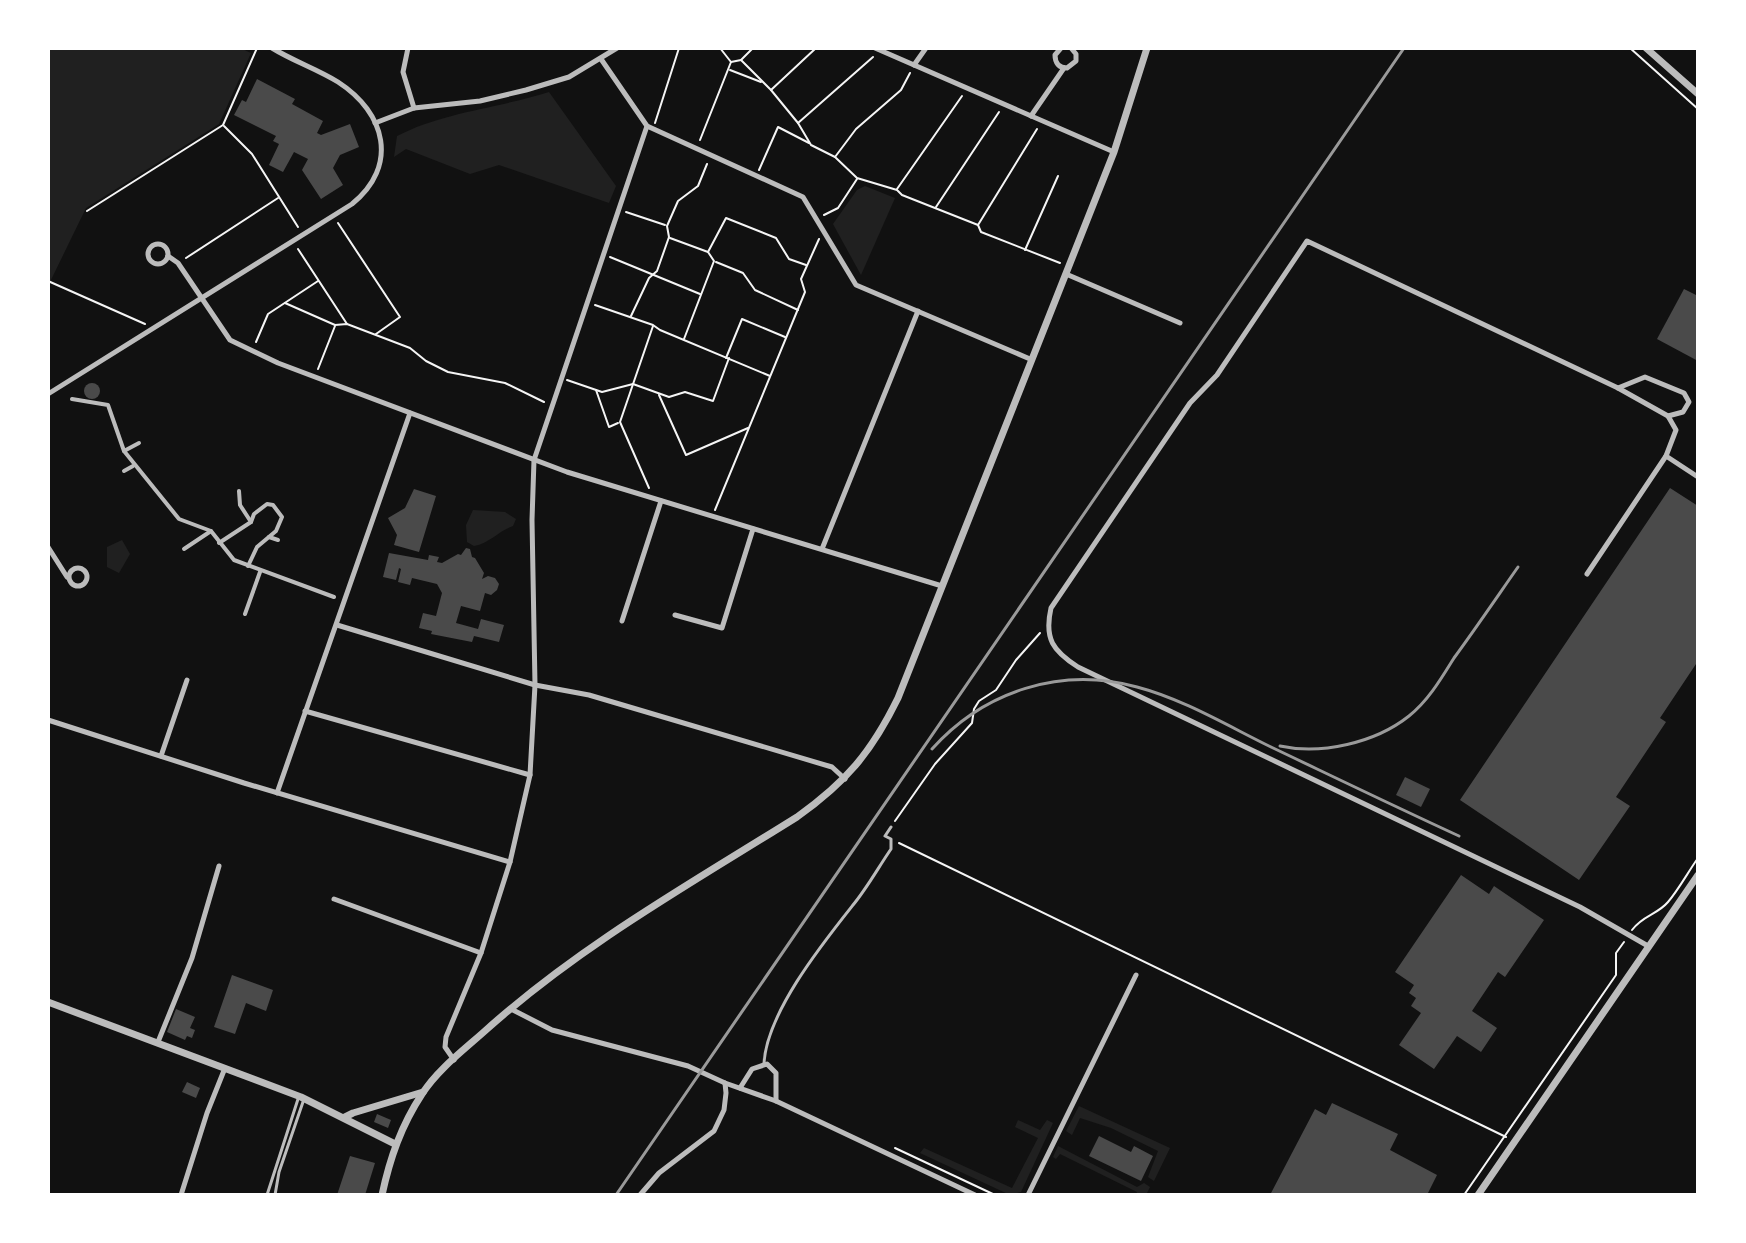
<svg xmlns="http://www.w3.org/2000/svg" width="1746" height="1243" viewBox="0 0 1746 1243" font-family="Roboto,sans-serif">
  <style>
    .green { fill: #202020 }
    .building { fill: #4a4a4a }
    .lines { fill: none; stroke-linecap: round; stroke-linejoin: round }
    .path { stroke: #f5f5f5; stroke-width: 2 }
    .service { stroke: #bcbcbc; stroke-width: 3 }
    .pedestrian { stroke: #bcbcbc; stroke-width: 4 }
    .minor { stroke: #bcbcbc; stroke-width: 5 }
    .tertiary { stroke: #bcbcbc; stroke-width: 7 }
    .rail { stroke: #9a9a9a; stroke-width: 3 }
  </style>
  <rect width="100%" height="100%" fill="#111"/>
  <g class="green">
    <path d="M48 48H240L251 53 219 124 86 208 49 284Z"/>
    <path d="M549 92 616 186 609 203 499 165 470 174 406 149 394 157 397 136C443 112 499 108 549 92Z"/>
    <path d="M865 186 895 198 861 275 833 224 857 190Z"/>
    <path d="M473 510 505 512 516 519 513 526C498 531 490 543 474 546L467 542 466 525Z"/>
    <path d="M122 540 130 554 119 573 107 567V547Z"/>
    <path d="M1079 1106 1170 1148 1154 1181 1148 1177 1158 1151 1111 1128 1080 1118 1072 1135 1066 1131Z"/>
    <path d="M1018 1120 1040 1130 1047 1120 1053 1123 1021 1192 1010 1195 920 1153 924 1148 1012 1188 1038 1138 1015 1127Z"/>
    <path d="M1058 1146 1137 1187 1144 1183 1150 1187 1146 1195H1136L1137 1192 1060 1154 1056 1159 1053 1157Z"/>
  </g>
  <g class="building">
    <path d="M257 79 295 99 292 104 323 121 317 133 321 135 350 124 359 147 340 155 333 168 343 185 321 199 302 170 308 159 294 152 283 172 269 165 279 144 273 141 276 136 234 115 242 100 246 102Z"/>
    <path d="M1684 289 1698 296V361L1657 339Z"/>
    <circle cx="92" cy="391" r="8"/>
    <path d="M1670 488 1698 506V661L1660 718 1666 722 1616 797 1630 806 1579 880 1460 800Z"/>
    <path d="M414 489 436 496 419 552 394 545 397 535 388 518 405 508Z"/>
    <path d="M466 548 470 549 472 557 475 558 484 573 482 579 488 576 495 578 499 584 497 590 491 595 485 593 480 611 461 606 456 623 478 629 481 619 504 625 499 642 474 636 472 642 431 634 432 631 419 628 423 613 436 616 442 593 437 584 412 578 410 585 398 582 401 569 399 568 396 580 383 577 389 553 428 560 429 555 439 557 437 562 442 563 458 554 461 555Z"/>
    <path d="M1405 777 1430 789 1421 807 1396 795Z"/>
    <path d="M1461 875 1489 894 1494 886 1544 920 1505 977 1498 972 1472 1011 1497 1028 1481 1052 1457 1036 1434 1069 1399 1045 1421 1013 1411 1006 1416 998 1409 993 1414 985 1395 972Z"/>
    <path d="M232 975 273 990 266 1011 246 1003 235 1034 214 1027Z"/>
    <path d="M176 1009 195 1017 190 1028 195 1030 192 1038 187 1036 185 1040 167 1032Z"/>
    <path d="M187 1082 200 1088 196 1098 182 1092Z"/>
    <path d="M1332 1103 1398 1134 1390 1150 1437 1175 1427 1195H1270L1315 1109 1326 1115Z"/>
    <path d="M377 1114 391 1120 388 1128 374 1122Z"/>
    <path d="M1099 1136 1131 1152 1134 1146 1153 1156 1141 1181 1089 1156Z"/>
    <path d="M350 1156 375 1163 365 1195H337Z"/>
  </g>
  <g class="lines">
    <g class="path">
      <path d="M720 48 731 62"/>
      <path d="M1630 48 1698 109"/>
      <path d="M741 60 771 90 798 123 811 145 835 157 857 178 897 190 902 195 978 225 981 232 1060 263"/>
      <path d="M730 70 761 82"/>
      <path d="M771 90 816 48"/>
      <path d="M655 123 679 48"/>
      <path d="M798 123 873 57"/>
      <path d="M224 126 252 154 298 227"/>
      <path d="M700 140 731 62 741 60 753 48"/>
      <path d="M835 157 856 129 901 90 910 73"/>
      <path d="M759 170 778 127 809 143"/>
      <path d="M897 189 962 96"/>
      <path d="M936 207 999 112"/>
      <path d="M87 211 223 125 257 48"/>
      <path d="M626 212 665 225"/>
      <path d="M824 215 838 208 857 179"/>
      <path d="M338 223 400 317 376 334"/>
      <path d="M978 225 1037 129"/>
      <path d="M670 238 708 252"/>
      <path d="M298 249 347 324"/>
      <path d="M1025 250 1058 176"/>
      <path d="M610 257 700 294"/>
      <path d="M186 258 278 198"/>
      <path d="M716 262 743 273 755 290 798 310"/>
      <path d="M48 281 145 324"/>
      <path d="M285 303 335 325 347 324 410 348 426 361 448 372 505 383 544 402"/>
      <path d="M595 305 653 325 660 330 770 376"/>
      <path d="M631 316 649 278 657 271 669 237 667 226 678 201 698 186 707 164"/>
      <path d="M684 339 714 261 708 252 726 218 776 238 789 259 806 265"/>
      <path d="M256 342 268 314 318 281"/>
      <path d="M726 358 742 319 785 337"/>
      <path d="M318 369 335 326"/>
      <path d="M567 380 602 392 633 384 669 397 685 392 713 401 729 358"/>
      <path d="M596 390 609 427 618 423"/>
      <path d="M659 395 686 455 748 428"/>
      <path d="M649 488 620 422 653 326"/>
      <path d="M715 510 805 292 801 279 819 239"/>
      <path d="M895 821 935 764 972 723 974 709 979 701 996 690 1016 660 1040 633"/>
      <path d="M899 843 1506 1137"/>
      <path d="M1632 930C1643 915 1657 915 1668 902 1679 889 1688 872 1698 858"/>
      <path d="M895 1148 995 1195"/>
      <path d="M1464 1195 1616 975V953L1624 942"/>
    </g>
    <g class="service">
      <path d="M764 1064C766 1014 822 944 853 905 867 888 878 868 891 849V839L885 836 891 827"/>
      <path d="M267 1195 299 1096"/>
      <path d="M275 1195 279 1172 304 1099"/>
    </g>
    <g class="pedestrian">
      <path d="M72 399 108 405 124 451 179 519 211 531 234 560 334 597"/>
      <path d="M124 451 139 443"/>
      <path d="M124 471 133 466"/>
      <path d="M269 537 278 540"/>
      <path d="M219 543 251 522 240 505 239 491"/>
      <path d="M184 549 211 531"/>
      <path d="M248 566 257 547 276 531 282 517 273 505 267 504 254 514 251 522"/>
      <path d="M245 614 260 572"/>
    </g>
    <g class="minor">
      <path d="M408 48 403 72 414 108"/>
      <path d="M875 48 1114 152"/>
      <path d="M1061 48 1055 55C1055 63 1059 68 1067 68L1076 61V54L1071 48"/>
      <path d="M601 59 647 126 803 197 856 285 1030 359"/>
      <path d="M914 65 926 48"/>
      <path d="M1031 116 1064 68"/>
      <path d="M375 123 414 108 480 101 526 90 569 77 617 48"/>
      <circle cx="158" cy="254" r="10"/>
      <path d="M168 256 178 263 230 340 278 363 567 472 942 586"/>
      <path d="M1066 274 1180 323"/>
      <path d="M1618 388 1645 377 1684 393 1689 402 1683 412 1668 416"/>
      <path d="M48 394 352 204C399 166 386 113 338 82 317 69 293 61 272 48"/>
      <path d="M1666 456 1698 477"/>
      <path d="M48 547 67 577"/>
      <path d="M822 549 918 311"/>
      <circle cx="78" cy="577" r="9"/>
      <path d="M1587 574 1666 456 1676 430 1668 416 1618 388 1307 241 1217 375 1190 403 1051 608C1044 639 1053 651 1078 667L1580 907 1648 946"/>
      <path d="M675 615 722 628 753 529"/>
      <path d="M622 621 661 501"/>
      <path d="M337 625 535 685 589 695 832 767 845 779"/>
      <path d="M305 711 530 775"/>
      <path d="M48 720 244 783 510 862"/>
      <path d="M161 756 187 680"/>
      <path d="M277 793 410 413"/>
      <path d="M334 899 481 953"/>
      <path d="M511 1009 552 1030 688 1066 725 1083 776 1101 975 1195"/>
      <path d="M158 1042 192 958 219 866"/>
      <path d="M454 1060 445 1047 446 1037 481 953 510 862 530 775 535 685 532 520 534 460 647 126"/>
      <path d="M740 1088 752 1069 767 1064 776 1073V1101"/>
      <path d="M181 1195 207 1113 225 1068"/>
      <path d="M640 1195 659 1173 714 1131 724 1110 726 1093 725 1083"/>
      <path d="M1028 1195 1136 975"/>
    </g>
    <g class="tertiary">
      <path d="M1646 48 1698 94"/>
      <path d="M48 1002 301 1097 395 1144"/>
      <path d="M345 1117 353 1113 423 1092"/>
      <path d="M382 1195C390 1158 401 1126 422 1094 438 1069 465 1049 486 1030 581 945 690 884 797 817 846 782 871 753 898 698L1114 152 1147 48"/>
      <path d="M1478 1195 1698 875"/>
    </g>
    <g class="rail">
      <path d="M1280 746C1321 755 1375 743 1409 716 1428 701 1441 679 1454 658 1476 628 1497 597 1518 567"/>
      <path d="M932 749C984 691 1061 666 1137 687 1183 699 1228 726 1271 747 1334 777 1396 807 1459 836"/>
      <path d="M616 1195 1404 48"/>
    </g>
  </g>
  <rect width="1746" height="1243" fill="none" stroke="#ffffff" stroke-width="100"/>
</svg>
